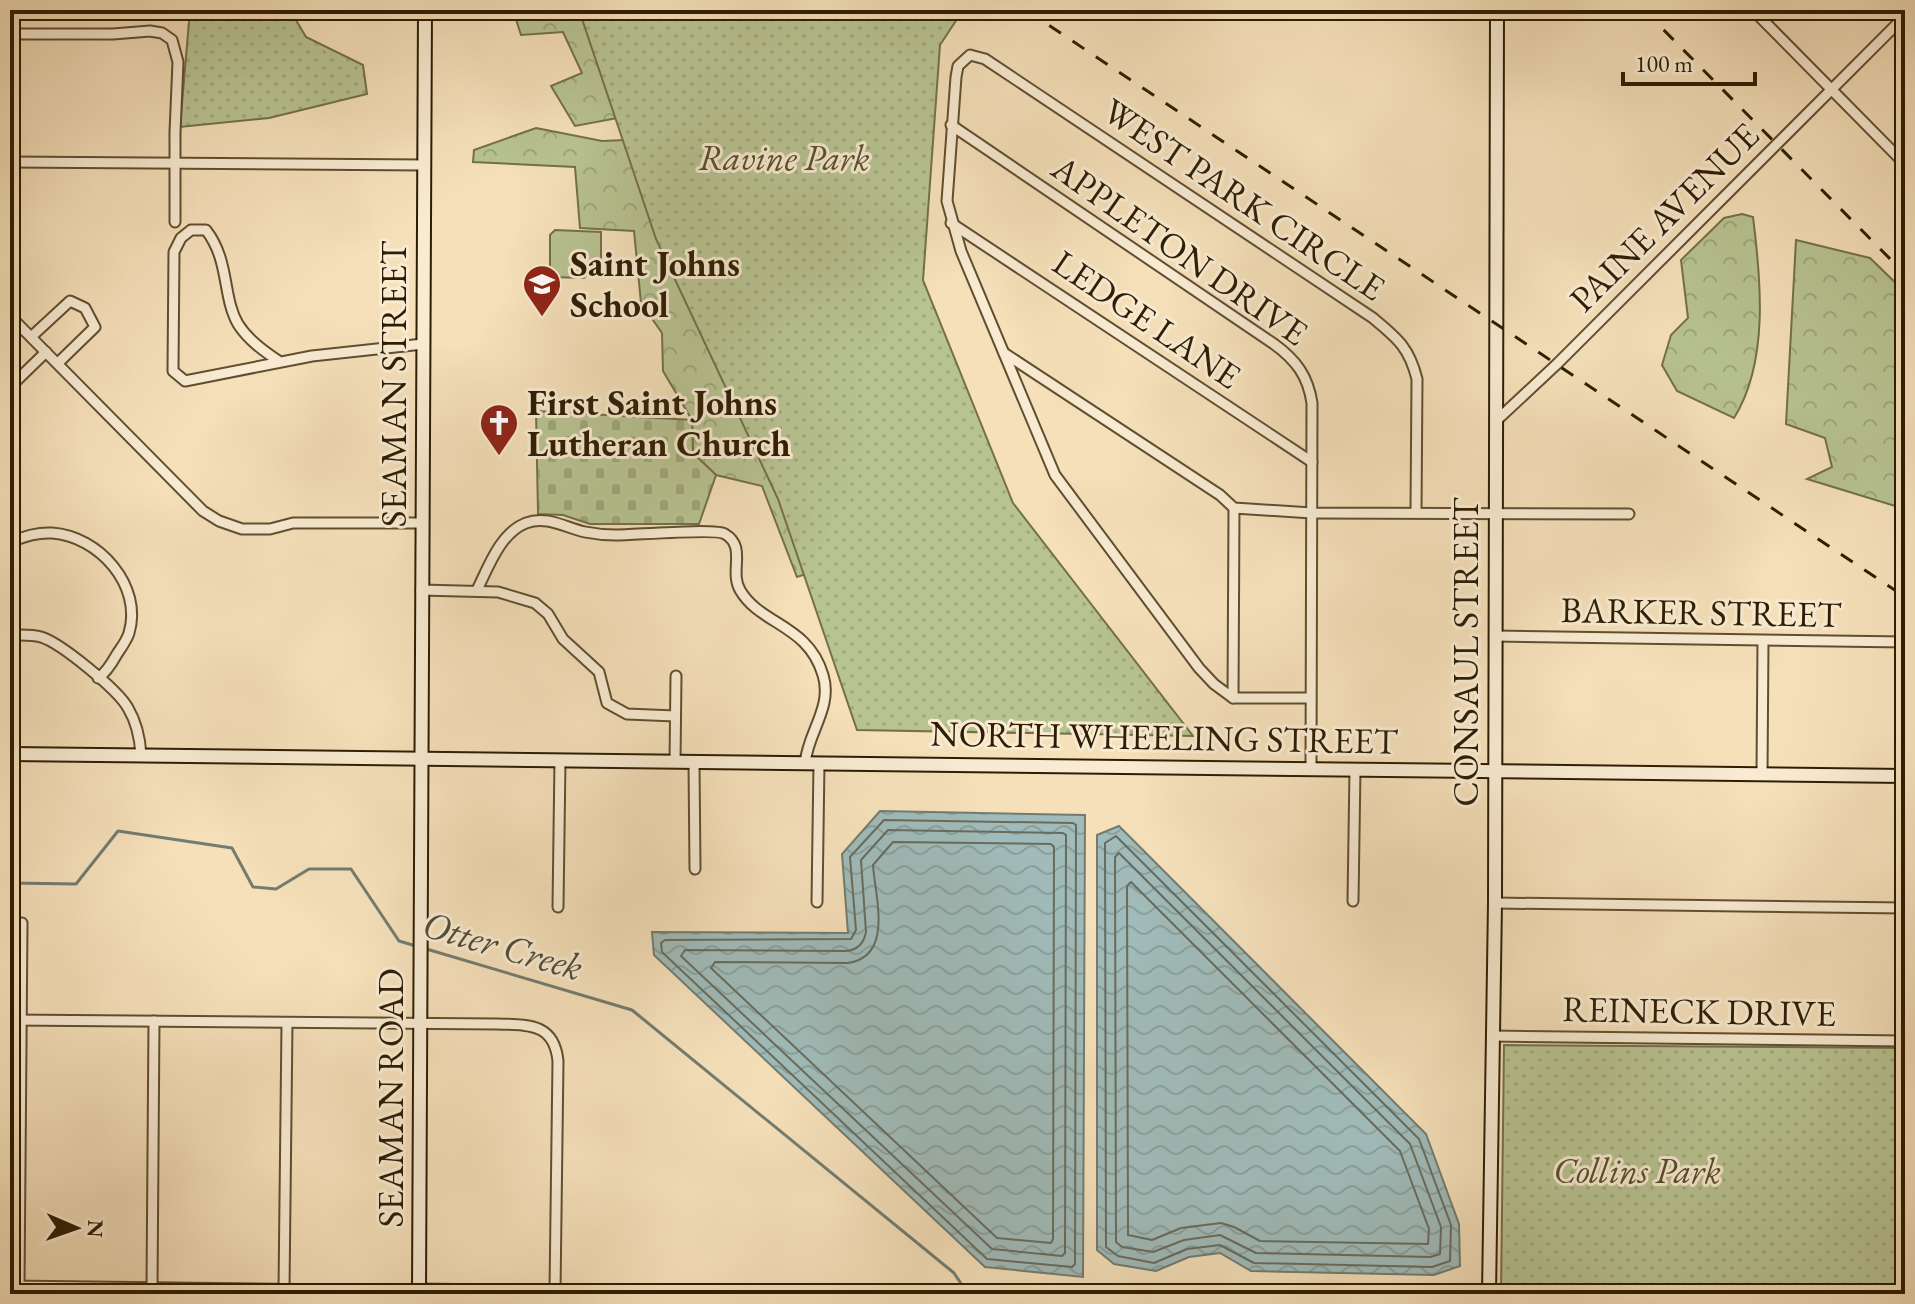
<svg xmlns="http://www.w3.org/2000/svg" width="1915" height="1304" viewBox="0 0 1915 1304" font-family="'EB Garamond',serif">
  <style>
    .grass { fill: #b8c392; stroke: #73704a; stroke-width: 2 }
    .forest { fill: url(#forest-crowns); stroke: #73704a; stroke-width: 2 }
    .cemetery { fill: url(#cemetery-stones); stroke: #73704a; stroke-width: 2 }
    .park { fill: url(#park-dots); stroke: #73704a; stroke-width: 2 }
    .water { fill: url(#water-waves); stroke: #727c70; stroke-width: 2 }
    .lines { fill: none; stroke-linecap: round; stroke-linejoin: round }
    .shore { stroke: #676c5e; stroke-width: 2 }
    .stream { stroke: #727c70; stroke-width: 3 }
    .street-casing { stroke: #604e31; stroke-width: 13 }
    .secondary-casing { stroke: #2e1d03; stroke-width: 16 }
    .street { stroke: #f8ebd2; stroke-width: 9 }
    .secondary { stroke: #f8ebd2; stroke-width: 12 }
    .rail { stroke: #2e1d03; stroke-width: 3; stroke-dasharray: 14 14; stroke-linecap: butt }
    .labels { text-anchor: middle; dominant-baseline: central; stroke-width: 6; stroke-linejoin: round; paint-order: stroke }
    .park-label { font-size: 36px; font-style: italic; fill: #574f2e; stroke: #f8ebd2 }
    .street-label { font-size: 36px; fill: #2e1d03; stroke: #f8ebd2 }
    .poi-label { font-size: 36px; font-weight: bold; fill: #2e1d03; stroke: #f8ebd2; text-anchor: start }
    .water-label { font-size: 38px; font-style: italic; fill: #504c3a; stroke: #f8ebd2 }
  </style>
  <defs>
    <pattern id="forest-crowns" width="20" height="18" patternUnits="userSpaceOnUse" patternTransform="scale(2)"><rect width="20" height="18" fill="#b8c392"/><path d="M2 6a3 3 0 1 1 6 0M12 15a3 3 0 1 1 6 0" fill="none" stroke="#9ea77c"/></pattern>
    <pattern id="cemetery-stones" width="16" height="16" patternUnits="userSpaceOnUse" patternTransform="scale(2)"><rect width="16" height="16" fill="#b8c392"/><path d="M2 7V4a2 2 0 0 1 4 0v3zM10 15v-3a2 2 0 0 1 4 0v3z" fill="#9ea77c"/></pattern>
    <pattern id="park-dots" width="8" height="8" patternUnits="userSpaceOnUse" patternTransform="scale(2)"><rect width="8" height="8" fill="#b8c392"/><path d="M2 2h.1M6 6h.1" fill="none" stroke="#9ea77c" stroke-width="1.8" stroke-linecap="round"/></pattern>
    <pattern id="water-waves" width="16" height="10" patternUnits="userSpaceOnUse" patternTransform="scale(2)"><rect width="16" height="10" fill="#a0bbb9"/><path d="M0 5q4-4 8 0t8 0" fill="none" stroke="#8aa09d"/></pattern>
  </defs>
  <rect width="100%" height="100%" fill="#f5e0ba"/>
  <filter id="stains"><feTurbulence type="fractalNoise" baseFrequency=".0025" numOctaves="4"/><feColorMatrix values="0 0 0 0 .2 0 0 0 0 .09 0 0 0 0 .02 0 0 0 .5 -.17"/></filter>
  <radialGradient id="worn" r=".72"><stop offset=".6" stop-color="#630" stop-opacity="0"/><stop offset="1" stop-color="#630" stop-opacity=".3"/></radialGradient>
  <path class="grass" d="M555 230 601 232V258L584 278 550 277V235Z"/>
  <g class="forest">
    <path d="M513 10H642L650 112 575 126 551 86 582 73 563 32 521 35Z"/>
    <path d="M536 128 602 141 648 139 815 571 797 577 762 486 716 475 693 453 692 420 663 371 662 333 641 303 634 231 580 228 575 167 473 162 474 150Z"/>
    <path d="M1742 214 1753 217C1761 280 1769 362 1734 418L1677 391 1662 365 1671 335 1688 318 1681 260 1724 218Z"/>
    <path d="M1796 240 1870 258 1905 292V509L1807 479 1832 467 1825 438 1786 424Z"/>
  </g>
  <path class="cemetery" d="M536 411 692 420 693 453 716 475 699 524H590L563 515 538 514Z"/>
  <g class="park">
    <path d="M190 10H290L306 37 363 65 367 94 269 118 180 127Z"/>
    <path d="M579 10H963L940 45 923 280 1013 503 1193 736 857 730 778 499 656 239Z"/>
    <path d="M1504 1045 1905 1048V1294H1501Z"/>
  </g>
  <g class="water">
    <path d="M880 811 1085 815 1083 1277 985 1267 654 955 652 932 848 933 842 854Z"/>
    <path d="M1119 826 1426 1134 1459 1224 1460 1266 1434 1275 1251 1271 1220 1253 1189 1257 1156 1271 1114 1264 1097 1250V835Z"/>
  </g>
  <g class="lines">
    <g class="shore">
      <path d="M884 820 1073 823 1076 825 1075 1264 1072 1267 987 1259 662 952 661 943 665 940 851 939 856 930 850 857Z"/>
      <path d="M888 830 1063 833 1066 835 1065 1253 1062 1256 992 1249 681 956 685 950 846 951C857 950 864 943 866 932L861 860Z"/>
      <path d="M1116 836 1419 1139 1451 1225 1450 1261 1432 1267 1254 1263 1220 1245 1187 1249 1154 1263 1118 1256 1106 1247 1105 843Z"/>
      <path d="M893 842 1051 844 1054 847 1053 1239 1051 1243 997 1238 711 968 715 962 848 963C894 956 875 897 873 865Z"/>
      <path d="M1119 853 1410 1144 1441 1227 1440 1254 1430 1257 1256 1253 1220 1235 1184 1240 1153 1252 1122 1247 1116 1242 1115 857Z"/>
      <path d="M1131 882 1400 1151 1429 1229 1428 1244 1260 1241 1234 1227 1221 1223 1181 1228 1152 1240 1128 1235 1127 886Z"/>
    </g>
    <g class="stream">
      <path d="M10 883 76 884 118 831 232 848 253 887 276 889 309 869H351L399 941 416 946"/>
      <path d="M423 948 632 1010 954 1273 968 1294"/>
    </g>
    <g class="street-casing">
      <g id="street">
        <path d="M1753 10 1905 164"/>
        <path d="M10 34H113L150 31 162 33 172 40 178 62 175 132V222"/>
        <path d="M951 125 1274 344C1296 360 1308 376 1312 403L1311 769"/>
        <path d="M10 162 424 165"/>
        <path d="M951 223 1312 462"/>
        <path d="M10 316 203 511 219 521 242 529H270L293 523H422"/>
        <path d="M31 337 70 301 85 308 95 327 58 363"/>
        <path d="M1004 353 1220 495 1234 508 1312 513 1629 514"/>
        <path d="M280 362C265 352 248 340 238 324 222 296 230 261 206 230H191L181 238 174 252 173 371 185 381 312 356 423 344"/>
        <path d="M10 387 46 352"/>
        <path d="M1496 421 1557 364 1905 16"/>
        <path d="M10 542C24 537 37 532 52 533 99 536 143 586 129 633 127 640 121 648 117 654 112 663 106 673 98 678"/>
        <path d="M421 590 498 592 535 603 548 614 563 639 599 672 607 703 627 714 675 716"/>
        <path d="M477 590C488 568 500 533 526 523 547 515 566 528 585 532 595 534 606 535 616 535 634 535 716 528 725 534 747 547 729 571 740 590 760 625 808 624 823 675 833 707 808 732 805 763"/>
        <path d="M10 635C21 635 31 634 41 637 61 643 118 690 128 708 137 723 140 738 141 755"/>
        <path d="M1495 636 1905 642"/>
        <path d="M1233 698 1234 508"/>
        <path d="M1310 698H1233L1214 684 1199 668 1055 475 961 251 947 201 956 77 958 66 970 55 985 59 1373 318C1397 338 1409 347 1417 379L1416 512"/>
        <path d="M675 762 676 676"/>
        <path d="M694 763 695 869"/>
        <path d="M1762 774 1763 641"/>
        <path d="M1353 901 1355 769"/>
        <path d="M817 902 819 763"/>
        <path d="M1495 903 1905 908"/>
        <path d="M558 907 560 760"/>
        <path d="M10 1020 496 1024C527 1025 554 1022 558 1061L555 1291"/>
        <path d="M1492 1036 1905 1041"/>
        <path d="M1904 1041 1905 990"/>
        <path d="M10 1286 419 1291"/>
        <path d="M19 1286 22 923"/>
        <path d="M152 1286 154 1021"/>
        <path d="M284 1289 287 1023"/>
        <path d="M419 1289 808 1294"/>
      </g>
    </g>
    <g class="secondary-casing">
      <g id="secondary">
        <path d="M10 754 1905 776"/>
        <path d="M419 1294 425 10"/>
        <path d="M1489 1294 1495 903 1497 10"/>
      </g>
    </g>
    <use href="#street" class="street"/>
    <use href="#secondary" class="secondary"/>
    <g class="rail">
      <path d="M1026 10 1905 597"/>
      <path d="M1644 10 1905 274"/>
    </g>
  </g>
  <defs>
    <g id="school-pin" transform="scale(2)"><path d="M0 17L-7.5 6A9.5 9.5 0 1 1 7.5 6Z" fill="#8f2418" stroke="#f8ebd2"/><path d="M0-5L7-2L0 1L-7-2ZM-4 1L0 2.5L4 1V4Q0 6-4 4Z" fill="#fff"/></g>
    <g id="church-pin" transform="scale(2)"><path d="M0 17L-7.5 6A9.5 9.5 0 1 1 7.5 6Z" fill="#8f2418" stroke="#f8ebd2"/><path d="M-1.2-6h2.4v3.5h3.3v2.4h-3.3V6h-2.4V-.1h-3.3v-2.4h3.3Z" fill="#fff"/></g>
  </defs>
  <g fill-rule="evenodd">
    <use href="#school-pin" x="542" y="284"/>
    <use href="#church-pin" x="499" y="423"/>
  </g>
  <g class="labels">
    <g class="park-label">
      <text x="784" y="157">Ravine Park</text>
      <text x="1637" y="1170">Collins Park</text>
    </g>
    <g class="street-label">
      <text transform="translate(1244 199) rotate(34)">WEST PARK CIRCLE</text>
      <text transform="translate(1664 217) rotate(-45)">PAINE AVENUE</text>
      <text transform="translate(1180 250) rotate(35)">APPLETON DRIVE</text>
      <text transform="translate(1147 319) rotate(34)">LEDGE LANE</text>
      <text transform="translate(393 384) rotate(-90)">SEAMAN STREET</text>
      <text transform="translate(1701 612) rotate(1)">BARKER STREET</text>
      <text transform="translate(1465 652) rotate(-90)">CONSAUL STREET</text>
      <text transform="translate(1164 737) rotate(1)">NORTH WHEELING STREET</text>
      <text transform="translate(1699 1011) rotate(1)">REINECK DRIVE</text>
      <text transform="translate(390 1098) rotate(-90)">SEAMAN ROAD</text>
    </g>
    <g class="poi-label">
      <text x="570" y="263">Saint Johns<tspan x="570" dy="41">School</tspan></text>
      <text x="527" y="402">First Saint Johns<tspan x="527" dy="41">Lutheran Church</tspan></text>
    </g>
    <g class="water-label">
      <text transform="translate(503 945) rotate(16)">Otter Creek</text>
    </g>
  </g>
  <rect width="1915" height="1304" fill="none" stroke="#f5e0ba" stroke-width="40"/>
  <rect x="12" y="12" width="1891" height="1280" fill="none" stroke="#2e1d03" stroke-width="4"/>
  <rect x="20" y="20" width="1875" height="1264" fill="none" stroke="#2e1d03" stroke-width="2"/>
  <g transform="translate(76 1228) rotate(92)" stroke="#f8ebd2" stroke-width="6" paint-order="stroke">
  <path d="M0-6L14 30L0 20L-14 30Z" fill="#2e1d03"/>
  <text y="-12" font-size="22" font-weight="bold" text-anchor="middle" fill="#2e1d03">N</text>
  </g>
  <path d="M1623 72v12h132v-12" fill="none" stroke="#2e1d03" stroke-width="4"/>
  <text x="1635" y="72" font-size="24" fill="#2e1d03" stroke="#f8ebd2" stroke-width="6" paint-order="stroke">100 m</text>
  <rect width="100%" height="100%" filter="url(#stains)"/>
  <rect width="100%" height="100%" fill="url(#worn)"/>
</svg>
